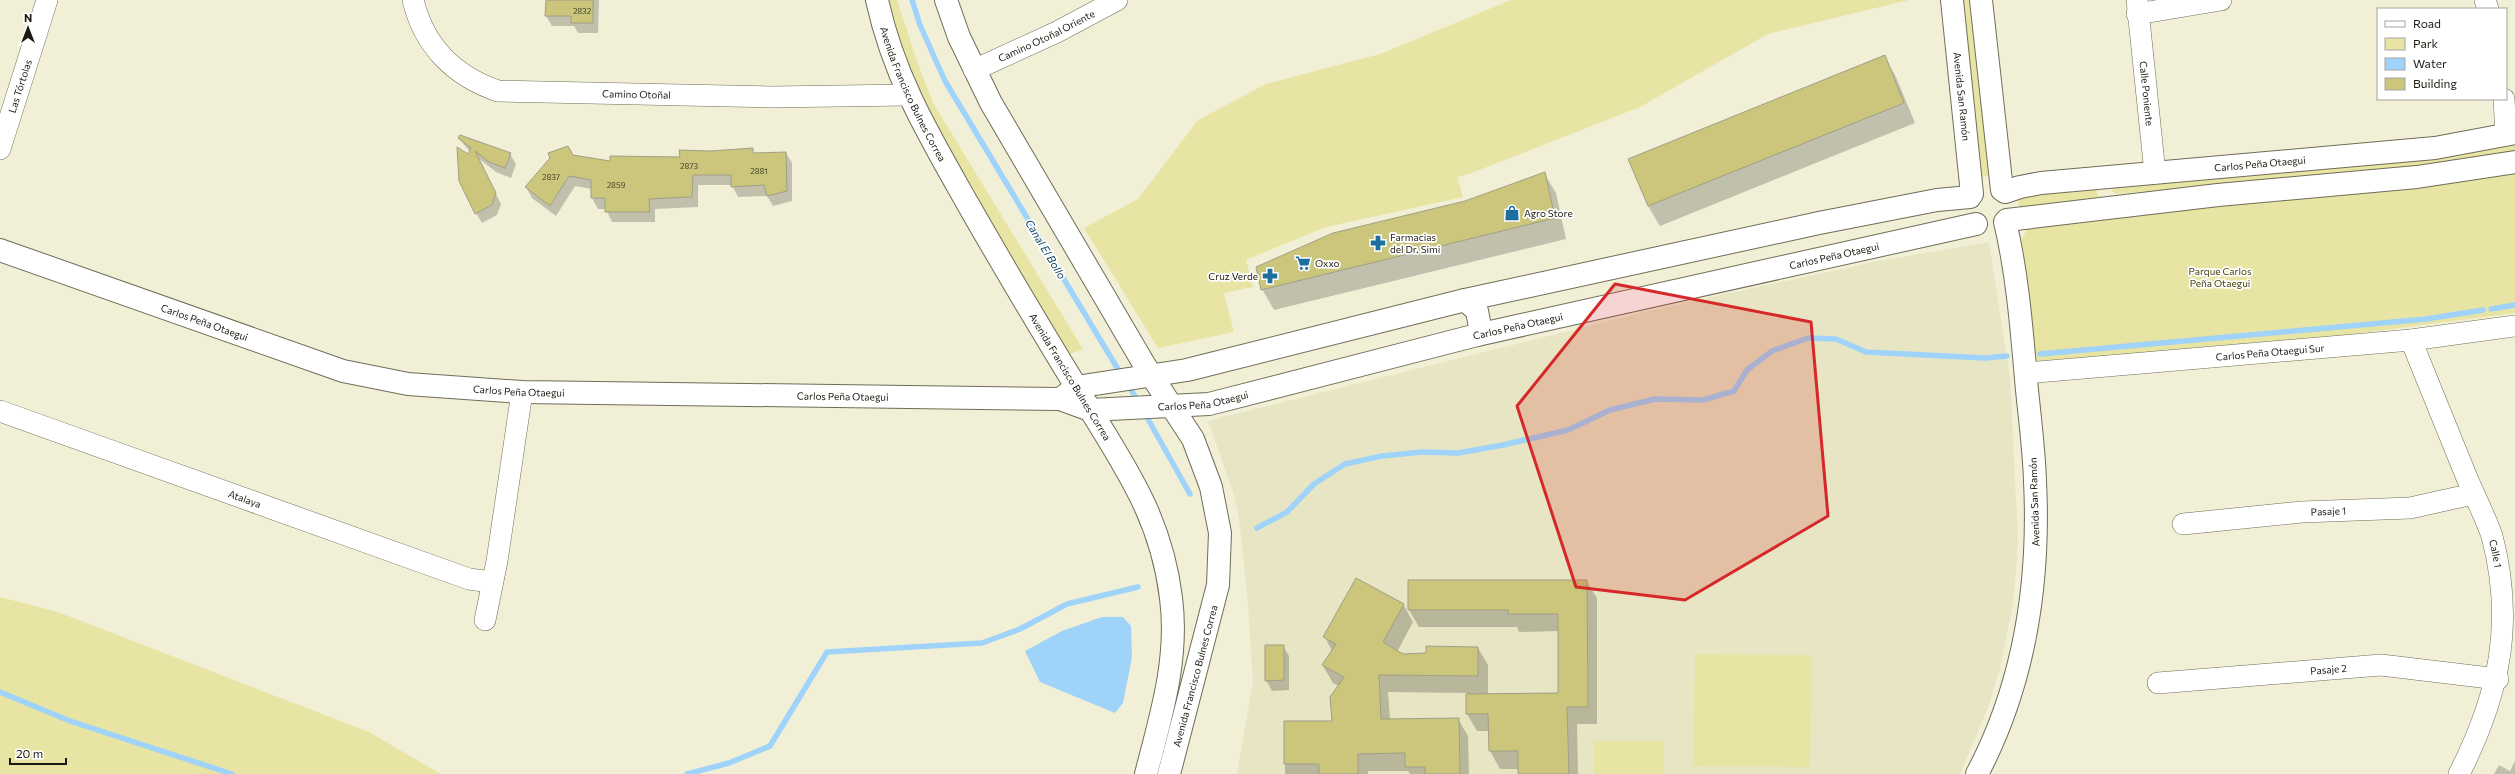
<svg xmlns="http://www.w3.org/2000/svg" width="2515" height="774" viewBox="0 0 2515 774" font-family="Commissioner,sans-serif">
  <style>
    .built { fill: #e7e5c4 }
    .green { fill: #e8e4a4 }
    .water { fill: #9fd3f9 }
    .shadow { fill: #0003 }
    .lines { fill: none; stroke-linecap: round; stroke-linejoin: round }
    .stream { stroke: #9fd3f9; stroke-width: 5.5 }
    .building { fill: #cbc67c; stroke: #a09f87 }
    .minor-casing { stroke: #6f6d57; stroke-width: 22 }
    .tertiary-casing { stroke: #6f6d57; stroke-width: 24 }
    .minor { stroke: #fff; stroke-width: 21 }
    .tertiary { stroke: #fff; stroke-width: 22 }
    .marked { fill: #d62828; fill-opacity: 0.2; stroke: #d62828; stroke-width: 3; stroke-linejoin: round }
    .labels { text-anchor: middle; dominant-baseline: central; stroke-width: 3.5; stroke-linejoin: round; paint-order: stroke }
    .number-label { font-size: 8px; fill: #47452c }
    .street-label { font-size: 10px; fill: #1b1a11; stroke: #fff }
    .poi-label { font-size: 10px; fill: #1b1a11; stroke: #fff; text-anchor: start }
    .park-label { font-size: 10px; fill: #484308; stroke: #fff }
    .water-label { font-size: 11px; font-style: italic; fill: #073d5c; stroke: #fff }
  </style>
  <rect width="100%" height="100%" fill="#f1f0d7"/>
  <path class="built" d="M1989 242 2010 378 2018 540 2016 572 2013 604 2000 668 1989 705 1960 774H1237L1253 682 1248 605 1239 518 1233 492 1208 421 1657 309 1878 261Z"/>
  <g class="green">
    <path d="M882 0H897L917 61 933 103 1083 349 1068 355 936 142Z"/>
    <path d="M1511 0H1909L1768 34 1640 107 1469 174 1457 177 1463 197 1326 227 1246 260 1253 287 1224 293 1234 332 1158 348 1084 228 1138 199 1198 120 1266 84 1380 54Z"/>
    <path d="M1961 0H1969L1992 169 1990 175 1983 177 1978 174Z"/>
    <path d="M2515 144V152L2421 167 2116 194 2112 191 2113 187Z"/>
    <path d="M2515 168V313L2307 340 2033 365 2021 240 2028 228Z"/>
    <path d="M2097 186V193L2100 199 2024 210 2019 206 2018 198 2022 195Z"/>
    <path d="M0 597 58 612 369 732 441 774H0Z"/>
    <path d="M1695 654 1812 655 1810 767 1693 766Z"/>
    <rect x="1594" y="741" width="70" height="33"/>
  </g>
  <path class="water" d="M1102 617H1123L1131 626 1132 657 1123 703 1115 713 1040 682 1025 651 1062 631Z"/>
  <g class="shadow">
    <path d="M547 0H599L598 33H578L574 26H552L546 16Z"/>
    <path d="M1884 56 1896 77 1915 123 1660 226 1648 206 1629 160Z"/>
    <path d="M459 138 510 154 516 164 511 178 496 172 478 158 501 204 497 215 482 223 476 213 468 155 470 152Z"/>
    <path d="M752 149 755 154 786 153 792 163V201L773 206 767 196 738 197 732 185H698V207L655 209V222H612L606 209H598L592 198V189L575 186 556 216 532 198 526 187 572 156 611 162 681 158Z"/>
    <path d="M1544 173 1556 193 1566 239 1274 310 1262 289Z"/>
    <path d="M1586 581 1597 598V724H1577L1578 774H1519V769H1500L1490 751V731H1477L1467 714V693L1388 692 1390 719H1458L1468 736 1469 774H1410L1408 771H1368V774H1285V722H1333L1339 686 1333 683 1323 666 1332 651 1325 637 1403 604 1413 622 1397 652 1403 655 1478 648 1488 665V695L1559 694V631L1519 632 1517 627H1419L1409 610Z"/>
    <path d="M1283 646 1289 656V690L1272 691 1266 680Z"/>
    <path d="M2515 761V774H2494L2499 765 2510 771Z"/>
  </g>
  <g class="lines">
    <g class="stream">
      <path d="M912 0 920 25 945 81 1122 376"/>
      <path d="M2491 309 2515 305"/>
      <path d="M2040 354 2426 319 2483 310"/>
      <path d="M1127 383 1139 403"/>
      <path d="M1144 412 1190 494"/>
      <path d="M1257 528 1287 512 1314 484 1345 464 1382 456 1422 452 1458 453 1503 445 1568 430 1610 410 1655 399 1703 400 1734 391 1747 370 1772 351 1808 338 1836 339 1866 352 1985 358 2007 356"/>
      <path d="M0 692 70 721 232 774"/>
      <path d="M687 774 729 763 770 746 827 652 982 643 1020 629 1067 604 1138 587"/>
    </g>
  </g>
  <g class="building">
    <path d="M546 0H593V23H571V16H545Z"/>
    <path d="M1885 55 1904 103 1648 206 1628 159Z"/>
    <path d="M460 135 511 153 505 168 489 162 475 151 496 193 492 205 475 214 459 181 457 147 468 154 471 148 458 138Z"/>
    <path d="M568 146 573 155 610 161V156L680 157 679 150 710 151 753 148V153L786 152 787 191 767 196 764 185 731 187V175H693L692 197 649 199 650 212H605V198H591V180L569 176 550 206 525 187 550 158 548 153Z"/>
    <path d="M1545 172 1555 218 1261 290 1256 267 1333 233 1465 201Z"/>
    <path d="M1356 578 1404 604 1383 642 1403 654 1426 653V646L1478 647V676L1379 675 1381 719 1459 718 1460 774H1425V767H1405V753L1358 754V774H1319V764H1284V721H1332L1330 697 1344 677 1322 665 1336 644 1323 637Z"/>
    <path d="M1408 580H1587L1588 707H1567L1569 774H1518V751H1489L1488 714H1466V694L1558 693V614H1508V610H1408Z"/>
    <path d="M1265 645H1284V680L1265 681Z"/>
  </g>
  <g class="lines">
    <g class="minor-casing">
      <g id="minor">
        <path id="s1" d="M413 0C424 46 454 76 498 91L772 97 907 95"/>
        <path id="s2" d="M2137 0 2155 173"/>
        <path d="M2485 0 2488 9"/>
        <path d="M2137 14 2221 0"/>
        <path id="s3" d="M974 70 1057 32 1117 0"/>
        <path d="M2504 99 2506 135"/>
        <path id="s4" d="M0 149 47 0"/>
        <path id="s5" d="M2411 340C2430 386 2448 432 2467 478 2475 497 2485 516 2492 536 2515 624 2499 695 2459 774"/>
        <path id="s6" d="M2026 373 2411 340 2515 326"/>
        <path id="s7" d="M0 411 469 579 491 582"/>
        <path id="s8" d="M2183 524 2302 512 2410 508 2473 494"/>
        <path d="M485 620 497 561 522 392"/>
        <path id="s9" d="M2158 683 2381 665 2498 679"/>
      </g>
    </g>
    <g class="tertiary-casing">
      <g id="tertiary">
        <path id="s10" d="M877 0C894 78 930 137 969 206 1005 269 1042 331 1080 393 1122 463 1161 514 1171 598 1179 658 1161 716 1146 774"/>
        <path d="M946 0 959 37 991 103 1144 364 1193 439 1211 487 1220 533 1218 585 1169 774"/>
        <path id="s11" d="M1952 0 1972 194"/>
        <path d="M1981 0 2002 190"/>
        <path id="s12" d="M2005 192 2020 187 2041 183 2435 148 2515 133"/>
        <path d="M2007 220 2218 195 2417 177 2515 162"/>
        <path id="s13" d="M0 250 343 371 408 384 522 392 1060 399 1090 410 1209 404 1477 335 1976 224"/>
        <path d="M1465 300 1477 311 1480 327 1477 335"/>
        <path d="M1060 399 1076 387 1187 370 1465 300 1819 223 1937 200 1970 197"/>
        <path d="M1977 774C2025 683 2040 583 2035 481 2034 450 2030 420 2027 390 2022 334 2018 276 2005 222"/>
      </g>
    </g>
    <use href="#minor" class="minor"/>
    <use href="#tertiary" class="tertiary"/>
  </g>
  <path class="marked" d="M1615 284 1811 322 1828 516 1685 600 1576 587 1517 406Z"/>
  <defs>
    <g id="shop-bare" transform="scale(1.2)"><path d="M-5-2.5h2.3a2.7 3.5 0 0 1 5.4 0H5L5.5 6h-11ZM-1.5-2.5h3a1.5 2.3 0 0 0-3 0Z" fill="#1d6fa0" stroke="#fff" stroke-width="2.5" paint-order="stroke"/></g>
    <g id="pharmacy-bare" transform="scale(1.2)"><path d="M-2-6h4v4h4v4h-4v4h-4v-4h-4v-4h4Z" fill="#1d6fa0" stroke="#fff" stroke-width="2.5" paint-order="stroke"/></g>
    <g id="supermarket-bare" transform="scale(1.2)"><path d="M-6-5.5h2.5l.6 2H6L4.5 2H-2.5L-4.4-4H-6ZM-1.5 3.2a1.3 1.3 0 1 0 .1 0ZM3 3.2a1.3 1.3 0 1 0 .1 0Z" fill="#1d6fa0" stroke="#fff" stroke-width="2.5" paint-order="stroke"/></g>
  </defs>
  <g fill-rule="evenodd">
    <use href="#shop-bare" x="1512" y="213"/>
    <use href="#pharmacy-bare" x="1378" y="243"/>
    <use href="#supermarket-bare" x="1303" y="263"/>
    <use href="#pharmacy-bare" x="1270" y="276"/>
  </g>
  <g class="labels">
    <g class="number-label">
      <text x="582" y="11">2832</text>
      <text x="689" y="166">2873</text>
      <text x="759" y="171">2881</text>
      <text x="551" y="177">2837</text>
      <text x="616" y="185">2859</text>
    </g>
    <g class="street-label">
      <text stroke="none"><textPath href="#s3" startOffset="80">Camino Otoñal Oriente</textPath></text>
      <text stroke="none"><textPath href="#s4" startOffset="66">Las Tórtolas</textPath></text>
      <text stroke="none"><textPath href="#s1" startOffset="269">Camino Otoñal</textPath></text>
      <text stroke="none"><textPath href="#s10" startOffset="101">Avenida Francisco Bulnes Correa</textPath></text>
      <text stroke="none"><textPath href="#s2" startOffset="94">Calle Poniente</textPath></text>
      <text stroke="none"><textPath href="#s11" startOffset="97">Avenida San Ramón</textPath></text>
      <text stroke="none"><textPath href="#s12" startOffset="257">Carlos Peña Otaegui</textPath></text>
      <text stroke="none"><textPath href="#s13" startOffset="1876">Carlos Peña Otaegui</textPath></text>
      <text stroke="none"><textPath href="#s13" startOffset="217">Carlos Peña Otaegui</textPath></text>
      <text stroke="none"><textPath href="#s13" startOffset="1552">Carlos Peña Otaegui</textPath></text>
      <text stroke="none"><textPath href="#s6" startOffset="245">Carlos Peña Otaegui Sur</textPath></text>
      <text stroke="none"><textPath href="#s10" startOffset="425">Avenida Francisco Bulnes Correa</textPath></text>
      <text stroke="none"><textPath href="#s13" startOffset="541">Carlos Peña Otaegui</textPath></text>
      <text stroke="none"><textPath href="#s13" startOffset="865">Carlos Peña Otaegui</textPath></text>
      <text stroke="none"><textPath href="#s13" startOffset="1228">Carlos Peña Otaegui</textPath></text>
      <text stroke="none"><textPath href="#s7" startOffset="260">Atalaya</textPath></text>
      <text transform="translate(2034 502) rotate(-92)">Avenida San Ramón</text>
      <text stroke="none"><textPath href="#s8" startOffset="146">Pasaje 1</textPath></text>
      <text stroke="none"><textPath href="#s5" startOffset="230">Calle 1</textPath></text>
      <text stroke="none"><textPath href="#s9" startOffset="171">Pasaje 2</textPath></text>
      <text transform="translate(1195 676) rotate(-75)">Avenida Francisco Bulnes Correa</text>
    </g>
    <g class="poi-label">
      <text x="1524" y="213">Agro Store</text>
      <text x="1390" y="237">Farmacias<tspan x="1390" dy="12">del Dr. Simi</tspan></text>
      <text x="1315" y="263">Oxxo</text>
      <text x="1258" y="276" text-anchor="end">Cruz Verde</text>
    </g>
    <g class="park-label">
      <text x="2220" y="271">Parque Carlos<tspan x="2220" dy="12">Peña Otaegui</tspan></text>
    </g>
    <g class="water-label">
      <text transform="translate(1046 249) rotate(59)">Canal El Bollo</text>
    </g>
  </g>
  <rect x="2377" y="8" width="130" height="92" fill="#ffffff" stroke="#a4a3a0"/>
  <rect x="2385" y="21" width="20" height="6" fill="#ffffff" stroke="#a4a3a0"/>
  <text x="2413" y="28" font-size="12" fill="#1b1a11">Road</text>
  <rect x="2385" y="38" width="20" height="12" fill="#e8e4a4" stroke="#a4a3a0"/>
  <text x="2413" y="48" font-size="12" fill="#1b1a11">Park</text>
  <rect x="2385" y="58" width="20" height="12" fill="#9fd3f9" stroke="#a4a3a0"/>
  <text x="2413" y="68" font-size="12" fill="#1b1a11">Water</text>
  <rect x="2385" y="78" width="20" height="12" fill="#cbc67c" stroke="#a4a3a0"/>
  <text x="2413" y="88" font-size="12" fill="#1b1a11">Building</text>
  <g transform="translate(28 28)" stroke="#ffffff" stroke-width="3" paint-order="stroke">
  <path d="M0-3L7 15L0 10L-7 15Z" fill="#1b1a11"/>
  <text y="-6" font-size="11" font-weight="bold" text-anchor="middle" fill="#1b1a11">N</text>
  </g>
  <path d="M10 758v6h56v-6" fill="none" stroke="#1b1a11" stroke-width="2"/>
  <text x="16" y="758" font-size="12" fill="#1b1a11" stroke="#ffffff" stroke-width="3" paint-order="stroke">20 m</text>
</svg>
